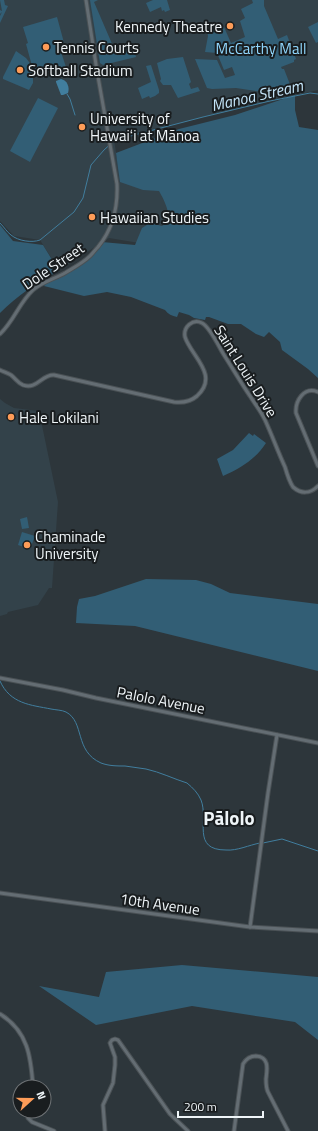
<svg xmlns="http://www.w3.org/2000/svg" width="318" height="1131" viewBox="0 0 318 1131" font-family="'Titillium Web',sans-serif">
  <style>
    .built { fill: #33424a }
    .green { fill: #325e75 }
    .water { fill: #417e9e }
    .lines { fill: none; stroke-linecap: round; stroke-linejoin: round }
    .stream { stroke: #417e9e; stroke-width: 1 }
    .minor-casing { stroke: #4a5155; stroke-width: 5 }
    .minor { stroke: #646d73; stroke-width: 3 }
    .poi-dot { fill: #fe9c58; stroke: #191d1f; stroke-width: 1.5 }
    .labels { text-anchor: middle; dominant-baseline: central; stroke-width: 4; stroke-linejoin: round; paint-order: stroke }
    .poi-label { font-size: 15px; fill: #eff5f8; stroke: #191d1f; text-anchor: start }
    .park-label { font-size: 15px; fill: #91d7fd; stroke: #191d1f }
    .street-label { font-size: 15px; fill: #eff5f8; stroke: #191d1f }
    .water-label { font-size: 16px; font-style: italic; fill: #c5e6fa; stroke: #191d1f }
    .district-label { font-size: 19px; font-weight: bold; fill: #eff5f8; stroke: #191d1f }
  </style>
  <rect width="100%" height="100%" fill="#2d363b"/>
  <g class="built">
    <path d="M0 0H318V90L203 117 115 140 114 139 117 159 177 197 163 247 109 238 59 270 40 240 14 236 0 221Z"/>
    <path d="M0 399 5 403 14 408 39 411 58 502 52 588H49L38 605 8 612 7 614 0 616Z"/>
  </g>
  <g class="green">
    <path d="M0 0H4L5 5 8 6 0 23V16L2 12 0 14V10L2 11Z"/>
    <path d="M90 0H98L94 2 116 53 133 46 136 57 103 65 100 63Z"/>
    <path d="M153 0H167L170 10 165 12 164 10 162 11 161 7 150 12 146 3Z"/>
    <path d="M252 0H264V6L278 39 287 35 296 59 294 60V62L281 67 282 69H284L291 87 262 92 236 88 212 89 207 88 195 59 217 60 225 78 235 75 232 67 224 70 217 53 205 52 208 36 207 30 219 25 220 28 224 27 231 43 245 37 240 21 245 18 241 9 253 3Z"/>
    <path d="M57 17 66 50 61 52 66 67 35 76 33 72V83L29 90 3 79V77L16 51 26 58 32 66 26 44 28 43 23 27Z"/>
    <path d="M318 22V42L316 43 308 27Z"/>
    <path d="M183 57 191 82 189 84 191 89 198 87 200 91 178 98 171 85H163L160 81 161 79 157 63 167 59Z"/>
    <path d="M151 65 159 90V93L155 96 150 98 149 96 142 99 138 88 151 82 146 66Z"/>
    <path d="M295 95V110L299 127 318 130V378L308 369 282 350 280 342 269 332 264 337 256 334 241 324H228L209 317H206L205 320 194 318 189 315 179 312 177 317C172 316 168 314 165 310L131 297 107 292 84 296 44 286 49 280 65 273 90 256 102 242 135 245 142 228 150 223 162 226 168 222C170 211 164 200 159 191L143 190 120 182 116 153 179 129 235 115Z"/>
    <path d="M38 98 58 108 30 162 10 151Z"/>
    <path d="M0 225 13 241 43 245 59 271C38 281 17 296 0 313Z"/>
    <path d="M249 433 253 436 254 434 266 443C256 459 239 469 223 476L217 459 233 450Z"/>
    <path d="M27 517 29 528 22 529 20 519Z"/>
    <path d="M22 532 35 536 30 549 18 545Z"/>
    <path d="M146 579 196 580 211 584 230 593 318 604V671L135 626 76 623 77 607 79 599 95 596Z"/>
    <path d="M182 965 318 977V1040L295 1022 192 1006 96 1025 39 986 99 997 106 972Z"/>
  </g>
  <path class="water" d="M61 79C67 80 70 87 68 93L63 95H61L56 82V81Z"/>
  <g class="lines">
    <g class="stream">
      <path d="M67 94 70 99 75 115"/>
      <path d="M0 223C4 227 7 232 11 235 18 241 32 243 40 240L74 212 83 198 91 165 104 150 115 140 203 117 270 101 310 93 318 94"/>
      <path d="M0 681C10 704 31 705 51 709 56 710 62 710 66 712 85 722 74 751 101 763 109 766 117 766 125 766 132 767 139 768 146 769 160 772 174 779 187 783 193 788 198 793 201 800 209 820 191 850 226 850 237 851 249 845 260 843"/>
      <path d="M263 843 282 839 318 851"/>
    </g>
    <g class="minor-casing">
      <g id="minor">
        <path d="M0 334C14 321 19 303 33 290 42 282 54 279 65 273 73 268 83 263 90 256 93 253 95 250 98 247 113 229 118 207 117 184L97 71 86 0"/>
        <path d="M0 370C4 372 8 373 11 375 16 379 18 383 23 385 37 390 42 374 54 375L174 402C182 403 190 402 197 396 220 375 191 356 185 337 183 327 193 318 202 323 210 327 219 347 224 355 233 369 241 383 250 396 255 404 261 411 265 420 272 435 278 452 285 467 287 474 289 481 293 487 301 494 310 494 318 486"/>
        <path d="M318 392C304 386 295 401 296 413L318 466"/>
        <path d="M0 678 63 690 96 698 318 743"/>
        <path d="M0 893 250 927 318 931"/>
        <path d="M250 927 268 793 277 735"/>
        <path d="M0 1014C28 1031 31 1057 33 1087"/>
        <path d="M28 1111V1118L32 1122 54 1131"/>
        <path d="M105 1131 103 1105 113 1083 115 1065V1057L110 1043 112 1040 115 1039 118 1040 170 1114 188 1131"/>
        <path d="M234 1131 243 1064C246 1059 250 1056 256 1056 270 1057 267 1070 266 1079 266 1084 266 1088 268 1092L288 1131"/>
      </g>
    </g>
    <use href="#minor" class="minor"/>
  </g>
  <g class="poi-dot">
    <circle cx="230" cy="26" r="4"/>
    <circle cx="46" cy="47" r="4"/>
    <circle cx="20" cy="70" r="4"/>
    <circle cx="82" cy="127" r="4"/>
    <circle cx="92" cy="217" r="4"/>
    <circle cx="11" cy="417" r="4"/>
    <circle cx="27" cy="545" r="4"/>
  </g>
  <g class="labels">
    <g class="poi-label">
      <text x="222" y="26" text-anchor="end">Kennedy Theatre</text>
      <text x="54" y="47">Tennis Courts</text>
      <text x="28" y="70">Softball Stadium</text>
      <text x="90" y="118">University of<tspan x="90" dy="17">Hawaiʻi at Mānoa</tspan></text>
      <text x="100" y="217">Hawaiian Studies</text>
      <text x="19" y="417">Hale Lokilani</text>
      <text x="35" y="536">Chaminade<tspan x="35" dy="17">University</tspan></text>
    </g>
    <g class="park-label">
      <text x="261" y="48">McCarthy Mall</text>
    </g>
    <g class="street-label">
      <text transform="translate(53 266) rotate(-34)">Dole Street</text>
      <text transform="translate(246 371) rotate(58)">Saint Louis Drive</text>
      <text transform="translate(161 700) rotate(11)">Palolo Avenue</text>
      <text transform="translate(160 904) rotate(8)">10th Avenue</text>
    </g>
    <g class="water-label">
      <text transform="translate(257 95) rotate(-13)">Manoa Stream</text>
    </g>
    <g class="district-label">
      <text x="229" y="817">Pālolo</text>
    </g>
  </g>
  <g transform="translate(32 1099) rotate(69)"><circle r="19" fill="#191d1f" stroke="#6f7376"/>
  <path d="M0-3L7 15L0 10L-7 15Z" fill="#fe9c58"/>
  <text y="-6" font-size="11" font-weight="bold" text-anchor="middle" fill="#eff5f8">N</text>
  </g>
  <path d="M178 1111v6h85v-6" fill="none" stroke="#eff5f8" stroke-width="2"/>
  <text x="184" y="1111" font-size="12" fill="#eff5f8" stroke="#191d1f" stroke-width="3" paint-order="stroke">200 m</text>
</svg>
